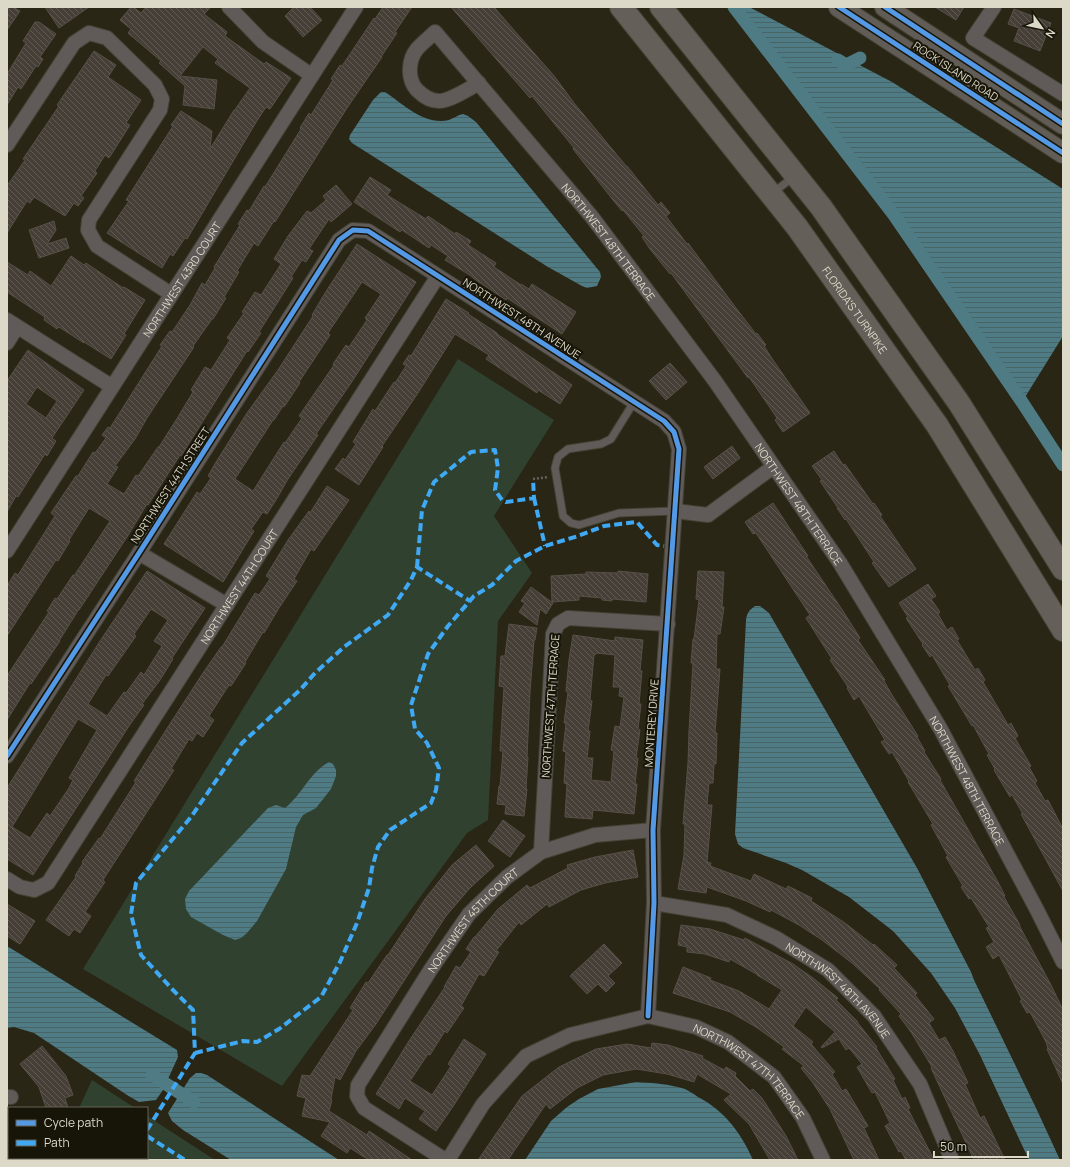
<svg xmlns="http://www.w3.org/2000/svg" width="1070" height="1167" viewBox="0 0 1070 1167" font-family="Manrope,sans-serif">
  <style>
    .green { fill: #31412f }
    .water { fill: url(#water-rules) }
    .lines { fill: none; stroke-linecap: round; stroke-linejoin: round }
    .canal { stroke: #4e7b84; stroke-width: 13 }
    .building { fill: url(#building-back-hatch); stroke: #585048; fill-rule: evenodd }
    .lane-casing { stroke: #444234; stroke-width: 9 }
    .street-casing { stroke: #444234; stroke-width: 16 }
    .secondary-casing { stroke: #444234; stroke-width: 22 }
    .highway-casing { stroke: #444234; stroke-width: 24 }
    .path { stroke: #64615c; stroke-width: 2.5; stroke-dasharray: 2 2; stroke-linecap: butt }
    .lane { stroke: #605b58; stroke-width: 7 }
    .street { stroke: #605b58; stroke-width: 14 }
    .secondary { stroke: #625c57; stroke-width: 20 }
    .highway { stroke: #655f59; stroke-width: 22 }
    .quiet { stroke: #3fa9f5; stroke-width: 4; stroke-dasharray: 8 4; stroke-linecap: butt }
    .cycleway-casing { stroke: #171408; stroke-width: 8 }
    .cycleway { stroke: #5399e6; stroke-width: 5 }
    .labels { text-anchor: middle; dominant-baseline: central; stroke-width: 4; stroke-linejoin: round; paint-order: stroke }
    .street-label { font-size: 11px; fill: #dcd9c8; stroke: #171408 }
  </style>
  <defs>
    <pattern id="water-rules" width="6" height="5" patternUnits="userSpaceOnUse"><rect width="6" height="5" fill="#4e7b84"/><path d="M0 2.5h6" fill="none" stroke="#496467"/></pattern>
    <pattern id="building-back-hatch" width="6" height="6" patternUnits="userSpaceOnUse"><rect width="6" height="6" fill="#463f37"/><path d="M-1 5l2 2M0 0l6 6M5-1l2 2" fill="none" stroke="#605a52"/></pattern>
  </defs>
  <rect width="100%" height="100%" fill="#292616"/>
  <g class="green">
    <path d="M458 359 554 420 494 516 532 573 498 621 488 820 467 833 282 1086 83 969Z"/>
    <path d="M92 1080 135 1108H79Z"/>
    <path d="M147 1116 215 1160H47L49 1158H147Z"/>
  </g>
  <g class="water">
    <path d="M734 7H749L892 82 1063 189V336L1022 402 894 215Z"/>
    <path d="M381 92H385C403 104 425 126 449 120 454 118 458 115 463 114L468 116 476 122 600 272 601 277 597 286 587 288 582 286 548 267 352 143 349 139 350 135 373 100Z"/>
    <path d="M755 606H760L769 613 917 868 971 972 974 980 1036 1108 1060 1160H1029L980 1055 955 1008 931 973 893 931 849 897 802 870 786 863 743 848 738 844 735 834 746 620C747 613 749 610 755 606Z"/>
    <path d="M329 762 333 764 336 770V776L331 789 316 808 303 815 296 827 286 869 257 921 247 933 241 938 235 940 223 935 191 917 186 909 185 899 189 891 268 808 276 805 285 808C302 795 309 773 329 762Z"/>
    <path d="M7 946 177 1050 178 1057 163 1090 156 1100 139 1102 127 1095 34 1033 14 1027 7 1028Z"/>
    <path d="M196 1073H201L207 1075 339 1160H231L183 1130 172 1121 168 1113 190 1078Z"/>
    <path d="M636 1082C653 1083 669 1084 685 1089 689 1091 694 1094 698 1097 725 1111 741 1133 753 1160H525L551 1121 567 1107 579 1099 598 1089Z"/>
  </g>
  <g class="lines">
    <g class="canal">
      <path d="M734 7 894 215 1022 402 1063 465"/>
      <path d="M838 60 846 65 860 58"/>
      <path d="M152 1075 194 1102"/>
    </g>
  </g>
  <g class="building">
    <path d="M7 7H13L20 11 7 30Z"/>
    <path d="M45 7H89L59 28Z"/>
    <path d="M131 7H133L141 13 146 7H211L204 14 227 32 225 36 264 64 266 62 291 78 270 109 266 107 255 124 187 239 185 238 173 256 170 254 162 268 107 233 129 201 126 200 173 126 171 125 181 111 212 131 210 149 234 110V111L250 88 215 63 218 59 203 47 180 76 217 80 214 109 183 105 185 86 159 63 161 61 128 33 131 29 120 20Z"/>
    <path d="M294 7H310L322 20 303 37 285 16Z"/>
    <path d="M383 7H412L395 32 397 33 381 57H382L347 108 275 222 274 221 258 246 254 243 237 271 239 272 224 297 226 298 213 319H212L193 346 194 347 147 418 135 439 115 466 118 467 107 484 124 494 136 475 138 476 158 447H159L178 417 193 392 191 390 205 367 211 370 230 340 227 338 244 313 242 312 255 292 261 295 281 264 274 259 288 236 307 211 311 213 326 200 323 196 336 185 352 204 331 222 329 219 309 249 313 251 306 262 302 260 291 277 293 278 259 332 261 333 248 352 247 351 181 456 180 455 148 505 147 504 127 537 79 610V609L59 641H60L31 684 30 683 7 720V676L49 612 47 611 55 598 57 599 73 575 74 576 110 521 89 508 69 540 70 541 58 561 56 560 7 636V586L15 573 18 575 55 516 51 513 59 501 76 476H78L93 452 95 453 106 438 102 435 108 427 110 428 162 346 160 345 170 331 172 332 190 305 202 283 205 285 215 268 214 267 240 225 238 224 247 210 249 211 264 186 265 187 301 129 300 128 309 113 311 115 333 80 331 79 340 65 342 66 374 18 375 19Z"/>
    <path d="M451 7H494L513 29 555 77 574 103 627 167V166L658 205 661 202 670 213 666 216 687 244 688 243 736 308 756 334 757 333 766 345 764 346 773 360 810 413 783 432 775 420 777 418 749 377 748 378 671 273 670 274 650 249 642 237 644 236 623 210 622 211 613 200 573 149 574 148 532 96 530 98Z"/>
    <path d="M935 7H964L956 20Z"/>
    <path d="M1014 9 1051 23 1040 51 1014 41 1019 28 1008 24Z"/>
    <path d="M35 22H39L56 34 40 57 43 59 38 67 36 66 21 89 18 87 7 105V74L26 43 23 41Z"/>
    <path d="M94 51 116 65 108 77 141 100 126 123 130 125 109 158 105 155 95 171 97 173 81 196 84 198 78 206 74 203 65 216 34 197 30 203 27 201 7 233V186L25 160 23 159 59 106 57 105Z"/>
    <path d="M370 177 391 190 387 195 426 219 428 216 455 234 456 232 471 241 468 245 496 263 494 267 521 285V284L529 289 532 284 576 312 562 334 507 298 506 300 473 278V277L445 260 448 256 431 245 429 248 402 230 400 232 354 202Z"/>
    <path d="M54 221 56 230 47 244 66 238 69 248 39 258 29 230Z"/>
    <path d="M357 244 416 282 351 383 316 434 318 435 288 479 276 500 267 514 263 512 251 529 254 531 223 582 164 544 197 492 200 494 211 478 208 476 216 462 247 413 278 370 313 316 312 315 325 293ZM362 282 381 294 365 318 367 320 349 347 346 345 333 364 334 365 299 416 302 418 285 443 284 442 253 491 235 479 273 420H274L283 406 284 407 300 383 299 382 330 335 328 333Z"/>
    <path d="M71 256 84 265 86 263 123 288 124 287 145 300 124 334 126 335 111 359 84 342V343L59 327 57 329 44 320 45 317 7 292V262L28 275 30 271 51 286Z"/>
    <path d="M446 299 469 313 468 314 497 333V334L572 385 560 404 538 390 537 393 486 359 489 355 455 334 418 393 382 446 383 447 359 485 335 469 343 458 345 460 356 444 353 442 373 409 375 411 394 382 395 383 406 366 403 364 409 355 411 356Z"/>
    <path d="M28 350 84 390 52 438 56 441 47 456 45 454 18 497 16 496 7 512V381ZM37 387 57 401 46 418 26 404Z"/>
    <path d="M670 363 687 382 666 400 649 381Z"/>
    <path d="M732 446 740 458 713 479 704 467Z"/>
    <path d="M834 451 843 465 845 464 873 504 874 503 882 515 880 516 916 569 889 587 872 563 874 562 846 519 845 520 837 508H838L820 481 822 480 812 466Z"/>
    <path d="M327 486 349 500 314 551 311 549 294 579 297 581 279 608 264 633 263 632 245 662 246 663 231 686 229 685 209 716 214 720 203 737 197 733 192 741 189 739 171 769 174 770 103 880 105 882 85 912 91 916 80 933 74 929 69 936 46 920 76 877 75 876 83 863 82 862 99 838 100 839 136 782 134 781 166 730 203 673 221 647H222L255 593 259 595 270 579 266 576 288 540 309 511 310 513Z"/>
    <path d="M773 503 808 556H806L843 611 860 638 858 640 885 680 884 681 892 695 918 736 917 737 925 751 924 752 941 779 940 780 998 882 1005 896 1004 897 1020 925H1019L1051 985 1063 1010V1084L1047 1049H1048L1046 1042 1030 1012 1027 1013 1020 1001 1022 1000 999 955 993 959 986 947 994 942 986 928 989 927 971 898 969 899 961 887 963 886 946 857 948 856 931 825 933 824 908 782 909 781 892 752 889 754 881 742 885 740 859 696 854 700 847 688 848 687 830 660 832 659 806 618 810 615 756 533 753 534 745 522Z"/>
    <path d="M147 571 205 608 172 658 173 659 160 680 142 704 144 705 129 726 33 875 7 859V788L100 641ZM151 609 168 620 154 641 162 646 144 675 141 672 126 693 124 692 107 716 88 704 106 675 108 676 136 636 134 634ZM78 719 97 730 69 778 73 780 69 788 50 816 47 813 30 838 12 827Z"/>
    <path d="M618 571 648 574 646 602 612 599V601L602 600V598L579 596V600L552 602 551 576 586 574V572L618 573Z"/>
    <path d="M698 571 724 572 722 607H724L720 634H717L716 669H720L715 733H717L716 764H714L713 783H709L707 805H712L707 862 711 863 710 866 751 881 754 874 786 889 788 886 812 898 811 901 845 923 873 945 874 944 897 965 894 968 917 993 915 995 934 1019 929 1023 939 1040 945 1037 953 1051 968 1083 965 1084 980 1118 984 1116 1005 1160H974L931 1068 932 1067 911 1032 899 1016 901 1014 879 990 880 989 852 963 822 940 799 925 771 910 770 912 746 901 707 887 706 893 678 889 684 855 685 824H683L688 763 689 731 693 663H691L693 639H694L699 600 696 599Z"/>
    <path d="M928 584 936 596 931 599 940 612 938 614 947 630 952 627 959 639 957 640 975 670 978 668 985 680 983 682 1008 725 1011 723 1018 736 1015 738 1031 766 1029 767 1037 781 1035 783 1045 801 1048 800 1063 829V891L1021 814H1023L1012 795 1010 797 994 770 995 769 987 755 989 754 973 725 972 726 948 686 950 685 932 655 930 657 922 645 923 644 906 618 908 617 899 603Z"/>
    <path d="M531 587 553 603 546 614 540 609 537 625 519 612 525 603 521 601Z"/>
    <path d="M509 624 537 628 535 640H534L530 692 527 757H528L526 789H527L524 816 505 814 506 805 497 804 499 786H500L503 751H500L504 687 499 686 501 656H505Z"/>
    <path d="M573 635 615 641V637L643 640 640 671H642L639 704H641L638 729 640 730 636 758H638L635 784H637L634 814 593 810 592 819 565 817 567 784 564 783 566 752 563 751 566 723H564L568 692 566 691 569 660ZM596 653 615 655 613 687H620L619 696 624 697 620 727 615 726 611 750 614 751 611 782 591 780 593 758H587L590 731H588L592 701 590 700 594 655H595Z"/>
    <path d="M503 820 525 836 510 857 488 841Z"/>
    <path d="M476 845 494 866 470 888 446 916 376 1024 356 1051 340 1080 335 1077 331 1099 332 1100 329 1111 367 1135 369 1131 412 1160H369L350 1148 347 1153 321 1136 330 1122 302 1116 306 1098 297 1096 302 1075 310 1076 353 1010 350 1008 366 982 368 983 387 955H388L425 899 452 865Z"/>
    <path d="M633 850 638 877 605 883 581 890 549 907 547 904 521 925 519 922 496 951 499 952 484 976 479 974 461 1006 464 1008 447 1033 445 1031 430 1055 428 1054 410 1081 432 1095 451 1066 448 1064 464 1039 486 1054 454 1105 436 1131 419 1119 425 1111 405 1098 399 1109 376 1094 409 1041 445 987H444L456 966 460 968 471 952 466 949 474 937H475L498 909 527 885 530 888 568 868 567 865 595 857Z"/>
    <path d="M7 904 35 921 20 944 7 936Z"/>
    <path d="M681 925 710 929 744 940 745 938 793 964 813 978 838 998 836 1000 858 1022H857L877 1047 876 1048 895 1079 893 1080 902 1099 905 1097 910 1108 908 1109 934 1160H906L901 1151 899 1152 885 1126 890 1123 875 1092 872 1093 857 1067 862 1064 849 1048 846 1050 839 1039 822 1048 821 1047 835 1032 806 1007 793 1026 813 1042 811 1044 835 1072 832 1074 842 1091 846 1089 868 1126 864 1128 879 1160H854L830 1109 813 1083 801 1068 804 1066 782 1049 784 1047 756 1027 730 1012 673 993 683 967 711 978 710 980 739 991 769 1009 782 990 757 975H758L730 959 729 962 705 954 687 952V947L678 945Z"/>
    <path d="M604 944 622 963 608 976 615 983 606 992 598 984 587 994 570 976Z"/>
    <path d="M652 1043 668 1045 703 1056 702 1058 724 1070 726 1067 736 1073 735 1076 750 1091 753 1089 762 1098 786 1136 798 1160H770L749 1124 724 1100 731 1094 697 1074 694 1082 667 1074 636 1069 603 1075 577 1088 550 1109 546 1104 508 1160H478L522 1096 559 1067 596 1049 627 1044 651 1048Z"/>
    <path d="M42 1046 66 1076 73 1095 65 1098 68 1108H46L39 1087 20 1064Z"/>
  </g>
  <g class="lines">
    <g class="lane-casing">
      <g id="lane">
        <path d="M773 193 793 177"/>
        <path d="M634 402 611 439 601 444 568 449 558 457 555 468 563 516 571 523 579 525 619 513 675 511"/>
      </g>
    </g>
    <g class="street-casing">
      <g id="street">
        <path d="M229 7 263 42 311 75"/>
        <path d="M994 7 973 38 1063 94"/>
        <path id="s1" d="M479 83C468 89 450 101 439 101 430 101 423 96 417 90 407 79 408 60 417 49 422 43 429 38 435 32L592 217 715 381 840 563 940 728 1037 910 1063 962"/>
        <path d="M7 145 74 43 89 33 107 38 155 85 162 99 160 110 89 220 88 230 97 246 171 294"/>
        <path d="M7 320 111 386"/>
        <path d="M7 343 17 327"/>
        <path d="M675 511 708 515 773 467"/>
        <path id="s2" d="M7 551 356 7"/>
        <path d="M139 553 227 605"/>
        <path d="M7 756 139 553 339 240 353 230 368 231 664 421 674 432 679 449 653 830 654 903 648 1016"/>
        <path d="M541 852 553 634 558 624 568 618 668 624"/>
        <path id="s3" d="M7 879 20 887 34 890 48 883 438 276"/>
        <path id="s4" d="M654 903 727 915 776 938 828 970 874 1016 920 1084 952 1160"/>
        <path d="M7 1097H11"/>
        <path id="s5" d="M445 1160 364 1108 357 1096 358 1085 431 969 469 914 507 877 541 852 595 835 653 830"/>
        <path id="s6" d="M448 1160 483 1104 526 1056 570 1035 648 1016 696 1027 728 1042 774 1077 803 1118 823 1160"/>
      </g>
    </g>
    <g class="secondary-casing">
      <g id="secondary">
        <path d="M839 7 1063 153"/>
        <path d="M885 7 1063 124"/>
      </g>
    </g>
    <g class="highway-casing">
      <g id="highway">
        <path id="s7" d="M621 7 797 227 937 425 1063 630"/>
        <path d="M661 7 821 207 959 403 1063 569"/>
      </g>
    </g>
    <path class="path" d="M533 479 548 477"/>
    <use href="#lane" class="lane"/>
    <use href="#street" class="street"/>
    <use href="#secondary" class="secondary"/>
    <use href="#highway" class="highway"/>
    <g class="quiet">
      <path d="M534 498 545 546"/>
      <path d="M417 567 422 510 434 482 471 452 495 450 498 468 495 490 502 500 506 502 534 498 533 479"/>
      <path d="M195 1053 243 1041 257 1042 279 1029 321 997 340 962 357 923 369 888 372 868 378 847 390 830 431 803 436 790 439 768 427 743 415 729 411 705 428 654 448 626 474 596 492 585 516 561 545 546 578 536 604 526 637 522 657 545 664 546"/>
      <path d="M147 1130 195 1053 193 1010 172 989 141 955 131 914 136 883 191 817 242 743 300 690 315 673 344 647 388 615 411 580 417 567 470 601"/>
      <path d="M147 1136 185 1160"/>
      <path d="M123 1160 125 1158"/>
    </g>
    <g class="cycleway-casing">
      <g id="cycleway">
        <path d="M839 7 1063 153"/>
        <path d="M885 7 1063 124"/>
        <path d="M7 756 139 553 339 240 353 230 368 231 664 421 674 432 679 449 653 830 654 903 648 1016"/>
      </g>
    </g>
    <use href="#cycleway" class="cycleway"/>
  </g>
  <g class="labels">
    <g class="street-label">
      <text transform="translate(956 71) rotate(33)">ROCK ISLAND ROAD</text>
      <text stroke="none"><textPath href="#s1" startOffset="411">NORTHWEST 48TH TERRACE</textPath></text>
      <text stroke="none"><textPath href="#s2" startOffset="323">NORTHWEST 43RD COURT</textPath></text>
      <text stroke="none"><textPath href="#s7" startOffset="383">FLORIDA'S TURNPIKE</textPath></text>
      <text transform="translate(522 318) rotate(33)">NORTHWEST 48TH AVENUE</text>
      <text transform="translate(170 485) rotate(-57)">NORTHWEST 44TH STREET</text>
      <text stroke="none"><textPath href="#s1" startOffset="735">NORTHWEST 48TH TERRACE</textPath></text>
      <text stroke="none"><textPath href="#s3" startOffset="398">NORTHWEST 44TH COURT</textPath></text>
      <text transform="translate(550 706) rotate(-86)">NORTHWEST 47TH TERRACE</text>
      <text transform="translate(651 723) rotate(-86)">MONTEREY DRIVE</text>
      <text stroke="none"><textPath href="#s1" startOffset="1059">NORTHWEST 48TH TERRACE</textPath></text>
      <text stroke="none"><textPath href="#s5" startOffset="323">NORTHWEST 45TH COURT</textPath></text>
      <text stroke="none"><textPath href="#s4" startOffset="210">NORTHWEST 48TH AVENUE</textPath></text>
      <text stroke="none"><textPath href="#s6" startOffset="379">NORTHWEST 47TH TERRACE</textPath></text>
    </g>
  </g>
  <rect width="1070" height="1167" fill="none" stroke="#dcd9c8" stroke-width="16"/>
  <rect x="8" y="1107" width="140" height="52" fill="#171408" stroke="#666355"/>
  <rect x="16" y="1120" width="20" height="6" fill="#5399e6" stroke="#666355"/>
  <text x="44" y="1127" font-size="12" fill="#dcd9c8">Cycle path</text>
  <rect x="16" y="1140" width="20" height="6" fill="#3fa9f5" stroke="#666355"/>
  <text x="44" y="1147" font-size="12" fill="#dcd9c8">Path</text>
  <g transform="translate(1042 28) rotate(123)" stroke="#171408" stroke-width="3" paint-order="stroke">
  <path d="M0-3L7 15L0 10L-7 15Z" fill="#dcd9c8"/>
  <text y="-6" font-size="11" font-weight="bold" text-anchor="middle" fill="#dcd9c8">N</text>
  </g>
  <path d="M934 1151v6h94v-6" fill="none" stroke="#dcd9c8" stroke-width="2"/>
  <text x="940" y="1151" font-size="12" fill="#dcd9c8" stroke="#171408" stroke-width="3" paint-order="stroke">50 m</text>
</svg>
